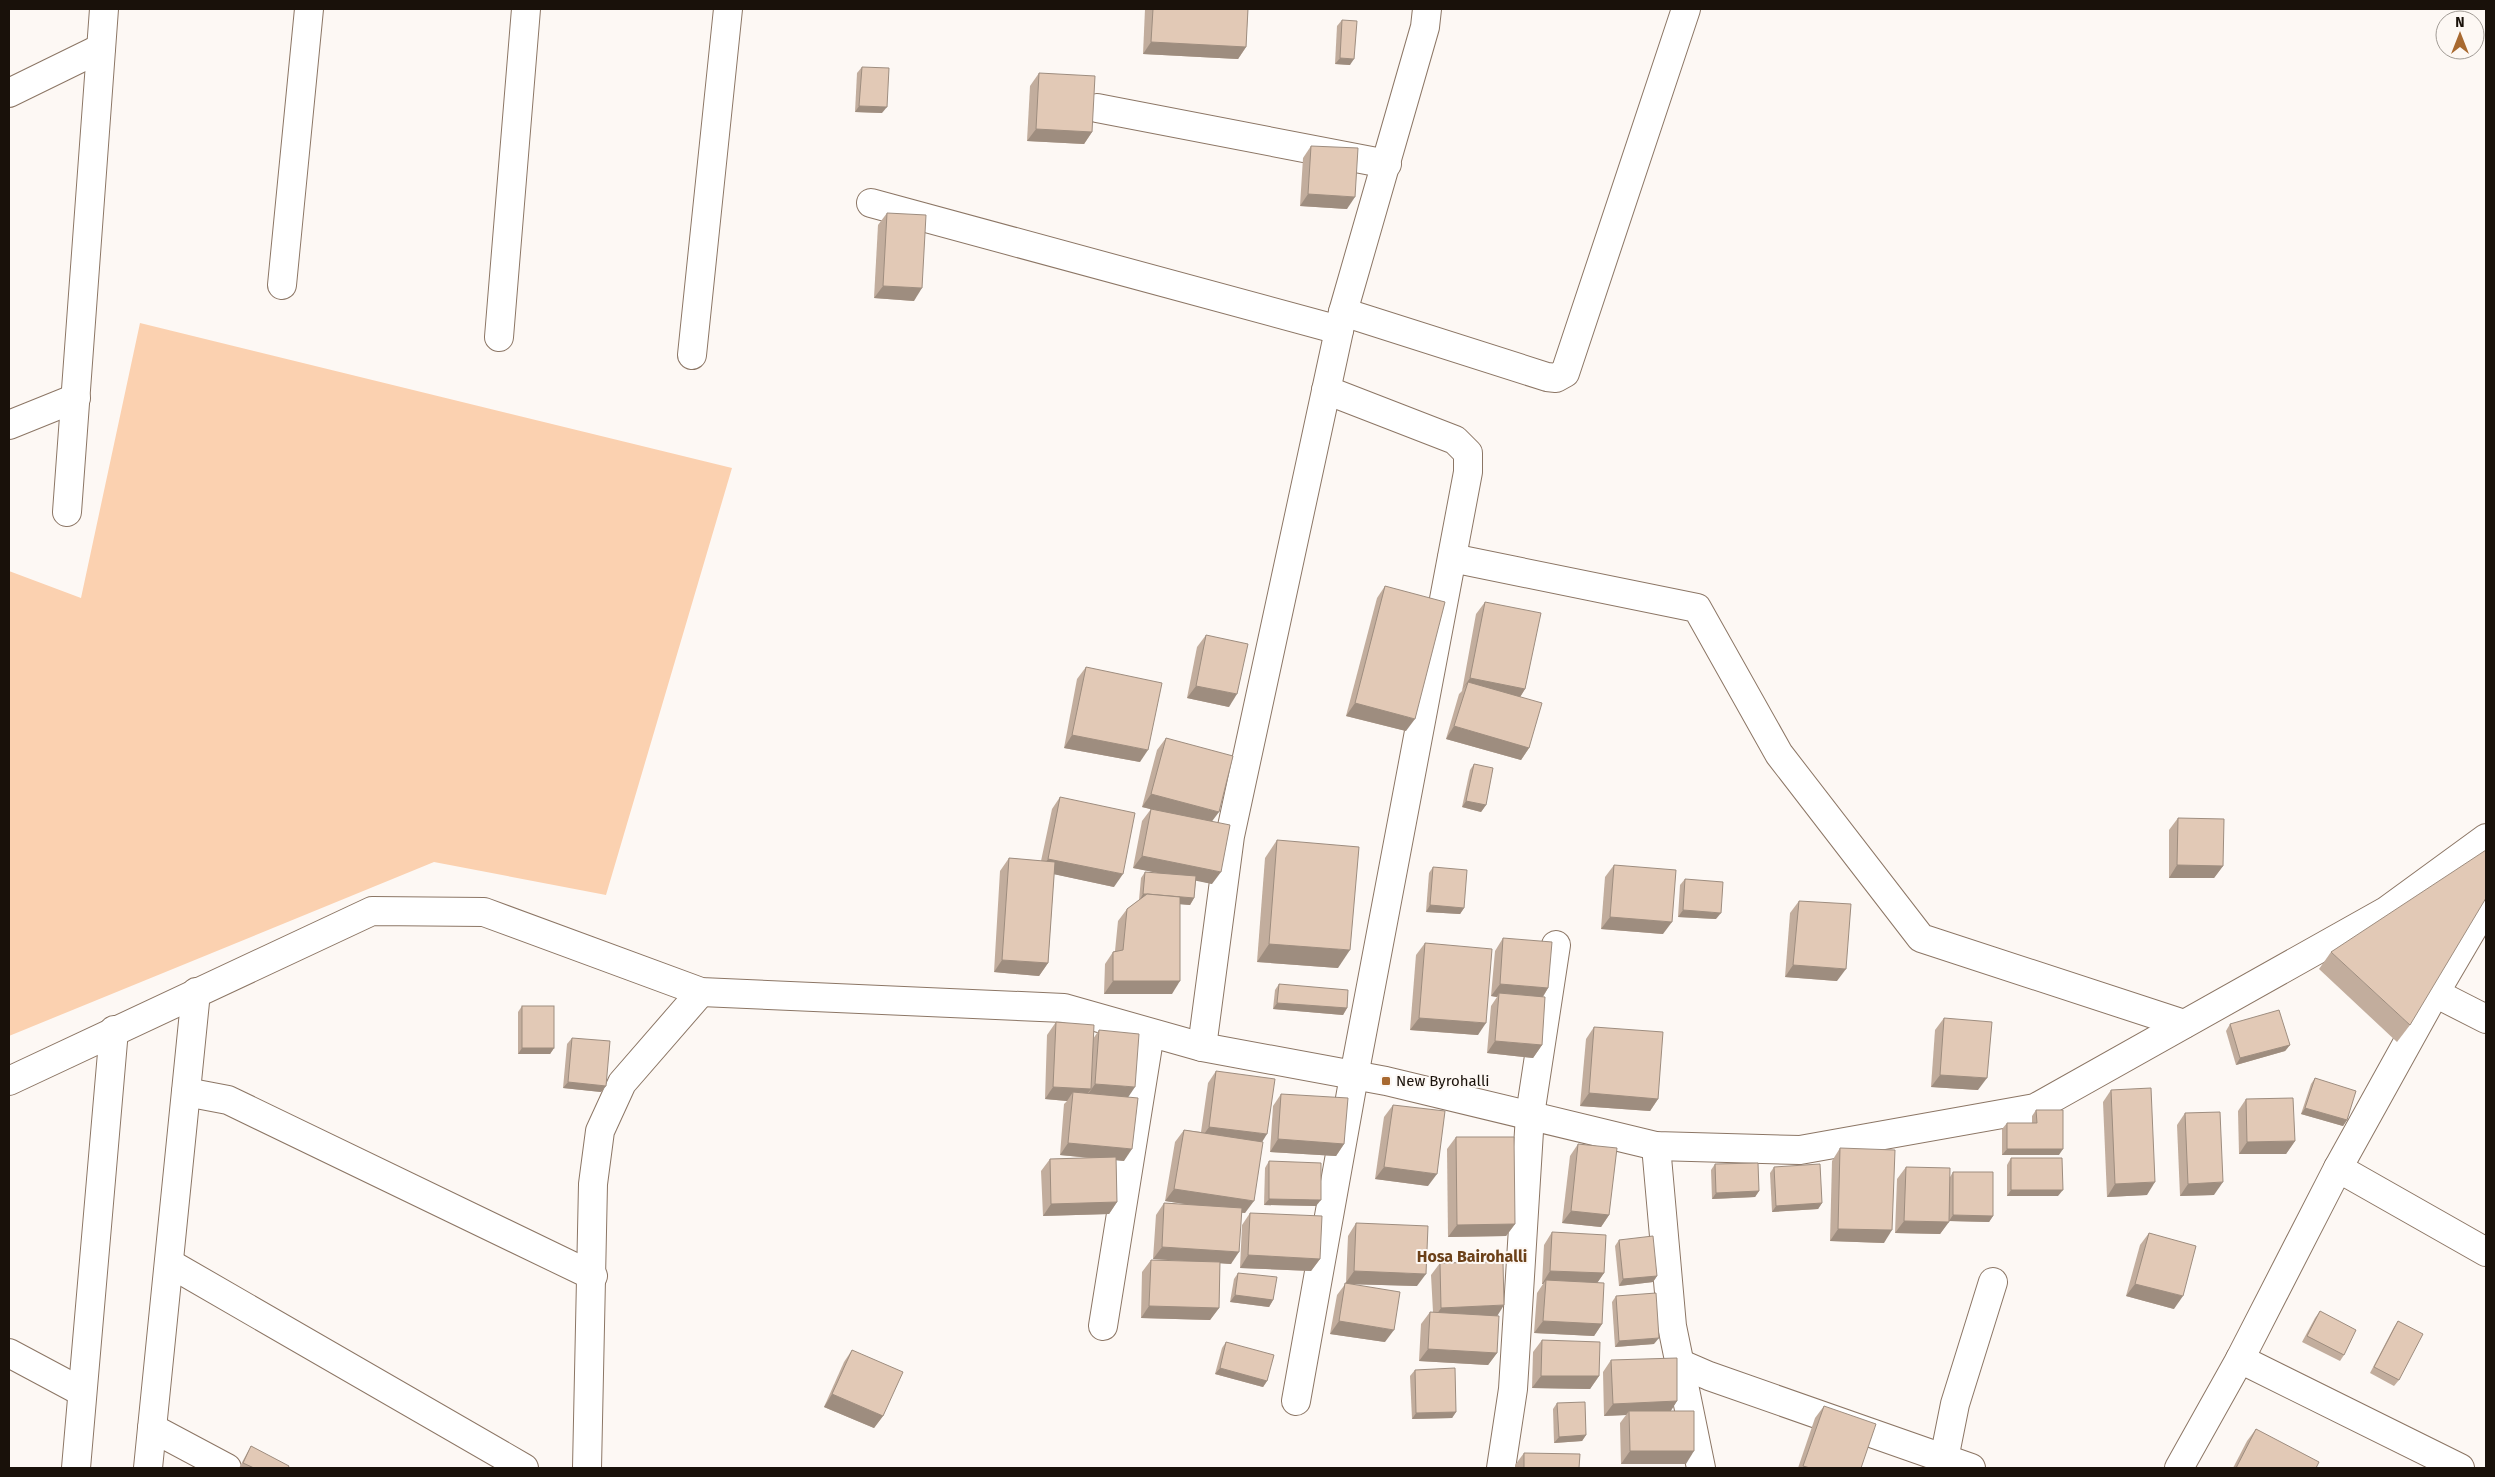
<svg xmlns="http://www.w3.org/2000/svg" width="2495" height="1477" viewBox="0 0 2495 1477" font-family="'Fira Sans',sans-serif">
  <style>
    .grass { fill: #fbd1b0 }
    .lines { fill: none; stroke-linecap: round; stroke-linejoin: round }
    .minor-casing { stroke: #8c7665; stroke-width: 30 }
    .tertiary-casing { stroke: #8c7665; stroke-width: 30 }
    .minor { stroke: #fff; stroke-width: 28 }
    .tertiary { stroke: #fff; stroke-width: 28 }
    .wall { fill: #c2ad9d }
    .shaded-wall { fill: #9e8d7f }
    .building { fill: #e2c9b6; stroke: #9e8d7f }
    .poi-dot { fill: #a86930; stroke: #fdf8f4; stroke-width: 2 }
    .labels { text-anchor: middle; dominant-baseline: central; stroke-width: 4; stroke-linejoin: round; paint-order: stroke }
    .poi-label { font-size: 15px; fill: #19110a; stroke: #fdf8f4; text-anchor: start }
    .neighbourhood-label { font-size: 16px; font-weight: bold; fill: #6c4119; stroke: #fdf8f4 }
  </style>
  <rect width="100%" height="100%" fill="#fdf8f4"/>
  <path class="grass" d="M140 323 732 468 606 895 434 862 9 1036V571L81 598Z"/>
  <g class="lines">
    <g class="minor-casing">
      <g id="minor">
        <path d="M9 93 101 48"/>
        <path d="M1097 108 1387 164"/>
        <path d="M871 203 1339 330"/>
        <path d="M282 285 309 9"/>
        <path d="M1343 312 1547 377 1556 378 1565 373 1686 9"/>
        <path d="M499 337 526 9"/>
        <path d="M692 355 728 9"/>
        <path d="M9 425 76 398"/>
        <path d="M67 512 104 9"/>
        <path d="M1452 558 1697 608 1779 754 1921 938 2184 1024"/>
        <path d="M2435 993 2486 1019"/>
        <path d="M1202 1047 1230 836 1343 312 1425 27 1427 9"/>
        <path d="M186 1092 228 1100 593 1276"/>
        <path d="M1656 1146 1672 1326 1701 1468"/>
        <path d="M2338 1168 2486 1252"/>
        <path d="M169 1263 524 1468"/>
        <path d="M1103 1326 1150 1033"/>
        <path d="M9 1353 82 1392"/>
        <path d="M2240 1359 2460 1468"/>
        <path d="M1679 1363 1709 1376 1971 1468"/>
        <path d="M1296 1401 1354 1076 1468 472V453L1455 440 1326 390"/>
        <path d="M152 1428 227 1468"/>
        <path d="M1944 1459 1955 1404 1993 1282"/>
        <path d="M76 1468 114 1030"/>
        <path d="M148 1468 196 992"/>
        <path d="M587 1468 593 1184 600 1131 622 1083 701 992"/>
        <path d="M1501 1468 1513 1389 1530 1115 1556 945"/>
        <path d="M2179 1468 2240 1359 2338 1168 2435 993 2486 906"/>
      </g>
    </g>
    <g class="tertiary-casing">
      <path id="tertiary" d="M9 1081 372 911 484 912 701 992 1064 1008 1202 1047 1386 1081 1656 1146 1800 1150 2035 1108 2386 911 2486 838"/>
    </g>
    <use href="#minor" class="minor"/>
    <use href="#tertiary" class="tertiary"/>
  </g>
  <g class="wall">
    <path d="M1145 9H1248L1246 47 1238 59 1143 54Z"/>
    <path d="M1342 20 1350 65 1335 64 1337 26Z"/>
    <path d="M862 67 882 113 855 112 857 73Z"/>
    <path d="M1039 73 1092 132 1084 144 1027 141 1030 86Z"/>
    <path d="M1311 146 1347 209 1300 206 1303 158Z"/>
    <path d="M887 213 914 301 874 298 878 225Z"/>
    <path d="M1385 586 1406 731 1346 716 1377 598Z"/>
    <path d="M1485 602 1525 689 1520 697 1529 748 1521 760 1446 739 1459 694 1462 691 1476 614Z"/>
    <path d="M1206 635 1229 707 1187 698 1197 647Z"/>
    <path d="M1086 667 1140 762 1064 748 1077 679Z"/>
    <path d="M1166 738 1212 821V884L1196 880 1194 898 1190 905 1180 904 1172 994H1104L1105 964 1113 952 1115 951 1118 921 1127 909 1139 900 1141 878 1145 872 1160 873 1133 868 1142 821 1151 809 1155 810 1142 807 1157 750Z"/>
    <path d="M1474 764 1486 805 1481 812 1462 807 1470 770Z"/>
    <path d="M1060 797 1114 887 1054 874 1048 963 1039 976 994 972 1000 871 1009 858 1041 861 1052 809Z"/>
    <path d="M2178 818 2223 866 2214 878H2169V830Z"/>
    <path d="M1277 840 1338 968 1257 962 1265 858Z"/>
    <path d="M1614 865 1663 934 1601 929 1605 877Z"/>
    <path d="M1433 867 1464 908 1460 914 1426 912 1429 873Z"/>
    <path d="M1685 879 1716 919 1678 917 1680 885Z"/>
    <path d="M1799 901 1837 981 1785 977 1790 913Z"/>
    <path d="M1503 938 1548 988 1543 997 1542 1045 1533 1058 1487 1053 1491 1006 1497 997 1491 996 1495 951Z"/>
    <path d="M1425 943 1478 1035 1410 1030 1416 955Z"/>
    <path d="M2331 952 2410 1025 2397 1042 2319 969Z"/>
    <path d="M1279 984 1347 1008 1343 1015 1273 1009 1275 990Z"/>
    <path d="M522 1006 554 1048 550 1054H518V1012Z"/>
    <path d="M1944 1018 1978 1090 1931 1087 1935 1030Z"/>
    <path d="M1056 1022 1093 1039 1099 1030 1128 1097 1124 1161 1116 1160 1117 1202 1109 1214 1043 1216 1041 1171 1050 1159 1090 1158 1060 1155 1064 1104 1067 1101 1045 1099 1047 1035Z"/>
    <path d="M2230 1024 2290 1045 2285 1051 2236 1065 2226 1031Z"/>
    <path d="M1594 1027 1658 1099 1650 1111 1580 1106 1586 1039Z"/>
    <path d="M572 1038 606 1086 601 1092 563 1088 567 1044Z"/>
    <path d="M1216 1071 1262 1142 1245 1213H1242L1231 1264 1220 1263 1219 1308 1210 1320 1141 1318 1142 1272 1151 1260 1186 1261 1153 1259 1156 1215 1164 1203 1191 1205 1165 1201 1175 1142 1184 1130 1201 1132 1208 1083Z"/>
    <path d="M2315 1078 2347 1120 2343 1126 2301 1114 2311 1084Z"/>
    <path d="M2111 1090 2147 1195 2107 1197 2103 1102Z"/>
    <path d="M1281 1094 1344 1144 1336 1156 1270 1152 1273 1106Z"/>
    <path d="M2246 1099 2295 1141 2286 1154H2239L2238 1111Z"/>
    <path d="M1393 1105 1428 1186 1375 1179 1384 1117Z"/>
    <path d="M2036 1110 2059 1155H2002V1129L2007 1123H2032V1116Z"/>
    <path d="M2185 1113 2214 1195 2180 1196 2177 1125Z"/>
    <path d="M1456 1137 1515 1224 1506 1236 1448 1237 1447 1149Z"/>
    <path d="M1578 1144 1609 1215 1601 1227 1562 1223 1570 1156Z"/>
    <path d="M1840 1148 1884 1243 1830 1241 1832 1161Z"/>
    <path d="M2011 1158 2058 1196H2007V1165Z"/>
    <path d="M1269 1161 1316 1206 1264 1205 1265 1168Z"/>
    <path d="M1715 1164 1759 1191 1755 1197 1712 1199 1711 1170Z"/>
    <path d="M1774 1167 1822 1203 1818 1209 1772 1212 1770 1173Z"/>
    <path d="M1906 1167 1950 1177 1953 1172 1993 1216 1989 1222 1949 1221 1940 1234 1895 1233 1897 1179Z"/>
    <path d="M1250 1213 1320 1259 1311 1271 1240 1268 1242 1225Z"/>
    <path d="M1356 1223 1417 1286 1348 1284 1385 1342 1330 1334 1337 1295 1346 1283 1348 1236Z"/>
    <path d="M1552 1232 1604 1273 1597 1283 1602 1324 1594 1336 1534 1333 1537 1293 1543 1284H1542L1544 1245Z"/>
    <path d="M2149 1233 2174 1309 2126 1296 2140 1245Z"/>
    <path d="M1619 1240 1657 1276 1653 1282 1619 1286 1615 1246Z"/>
    <path d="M1440 1263 1497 1316V1353L1488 1365 1419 1361 1421 1324 1430 1312H1433L1431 1275Z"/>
    <path d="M1238 1273 1273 1300 1269 1307 1230 1302 1234 1279Z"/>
    <path d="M1616 1296 1654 1344 1615 1347 1612 1302Z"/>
    <path d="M2320 1311 2344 1355 2340 1361 2302 1342 2315 1318Z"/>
    <path d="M2398 1321 2399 1380 2394 1386 2370 1373 2394 1327Z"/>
    <path d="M1542 1340 1599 1376 1590 1389 1532 1388 1533 1352Z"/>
    <path d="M1226 1342 1267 1381 1263 1387 1215 1374 1222 1348Z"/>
    <path d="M852 1350 883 1416 874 1428 824 1407 844 1362Z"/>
    <path d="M1611 1360 1677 1401 1670 1411 1686 1464H1621L1620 1423 1626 1415 1604 1416 1603 1372Z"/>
    <path d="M1415 1370 1456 1412 1452 1418 1412 1419 1410 1376Z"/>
    <path d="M1557 1403 1586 1435 1582 1441 1554 1443 1553 1409Z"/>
    <path d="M1824 1406 1861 1468H1798L1815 1418Z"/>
    <path d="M2256 1429 2316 1468H2233L2247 1441Z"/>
    <path d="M251 1446 288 1468H239L247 1453Z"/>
    <path d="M1524 1453 1579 1468H1515V1465Z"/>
  </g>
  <g class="shaded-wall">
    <path d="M1151 42 1246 47 1238 59 1143 54Z"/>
    <path d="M1340 58 1354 59 1350 65 1335 64Z"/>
    <path d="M859 106 887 107 882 113 855 112Z"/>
    <path d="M1036 129 1092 132 1084 144 1027 141Z"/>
    <path d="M1308 194 1355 197 1347 209 1300 206Z"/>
    <path d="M883 286 922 288 914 301 874 298Z"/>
    <path d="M1470 678 1525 689 1517 702 1468 682 1461 691Z"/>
    <path d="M1196 686 1237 694 1229 707 1187 698Z"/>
    <path d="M1355 703 1415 719 1406 731 1346 716Z"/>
    <path d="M1454 726 1529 748 1521 760 1446 739Z"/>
    <path d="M1072 735 1148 750 1140 762 1064 748Z"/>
    <path d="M1151 794 1219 812 1210 824 1142 807Z"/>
    <path d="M1466 801 1486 805 1481 812 1462 807Z"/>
    <path d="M1142 856 1221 872 1212 884 1133 868Z"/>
    <path d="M1048 859 1123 874 1114 887 1039 871Z"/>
    <path d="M2177 865 2223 866 2214 878H2169Z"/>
    <path d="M1143 894 1194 898 1190 905 1139 901Z"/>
    <path d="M1430 905 1464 908 1460 914 1426 912Z"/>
    <path d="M1683 910 1721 913 1716 919 1678 917Z"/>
    <path d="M1610 917 1672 922 1663 934 1601 929Z"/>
    <path d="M1269 944 1350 950 1338 968 1257 962Z"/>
    <path d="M1002 960 1048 963 1039 976 994 972Z"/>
    <path d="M1793 965 1846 969 1837 981 1785 977Z"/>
    <path d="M1113 981H1180L1172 994H1104Z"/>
    <path d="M1500 984 1548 988 1540 1001 1499 993 1497 997 1491 996Z"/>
    <path d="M1277 1003 1347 1008 1343 1015 1273 1009Z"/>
    <path d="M1419 1018 1486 1023 1478 1035 1410 1030Z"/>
    <path d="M1495 1041 1542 1045 1533 1058 1487 1053Z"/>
    <path d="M2290 1045 2285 1051 2236 1065 2240 1058Z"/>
    <path d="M522 1048H554L550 1054H518Z"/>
    <path d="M1940 1075 1987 1078 1978 1090 1931 1087Z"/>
    <path d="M568 1082 606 1086 601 1092 563 1088Z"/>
    <path d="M1095 1084 1135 1087 1127 1099 1086 1097Z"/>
    <path d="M1053 1087 1091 1089 1082 1101 1073 1092 1067 1101 1045 1099Z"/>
    <path d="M1589 1093 1658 1099 1650 1111 1580 1106Z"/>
    <path d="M2305 1108 2347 1120 2343 1126 2301 1114Z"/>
    <path d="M1209 1127 1267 1134 1259 1147 1200 1140Z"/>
    <path d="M1278 1139 1344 1144 1336 1156 1270 1152Z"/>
    <path d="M2295 1141 2286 1154H2239L2247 1142Z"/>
    <path d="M1068 1143 1132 1149 1124 1161 1060 1155Z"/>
    <path d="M2007 1149H2063L2059 1155H2002Z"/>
    <path d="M1384 1167 1437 1174 1428 1186 1375 1179Z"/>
    <path d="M2155 1182 2147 1195 2107 1197 2115 1184Z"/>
    <path d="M2223 1182 2214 1195 2180 1196 2188 1184Z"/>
    <path d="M1174 1189 1254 1201 1245 1213 1165 1201Z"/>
    <path d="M2011 1190H2063L2058 1196H2007Z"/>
    <path d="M1759 1191 1755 1197 1712 1199 1716 1193Z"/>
    <path d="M1269 1199 1321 1200 1316 1206 1264 1205Z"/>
    <path d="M1117 1202 1109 1214 1043 1216 1051 1204Z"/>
    <path d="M1822 1203 1818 1209 1772 1212 1776 1206Z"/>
    <path d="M1571 1211 1609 1215 1601 1227 1562 1223Z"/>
    <path d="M1953 1215 1993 1216 1989 1222 1949 1221Z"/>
    <path d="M1904 1221 1949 1222 1940 1234 1895 1233Z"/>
    <path d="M1515 1224 1506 1236 1448 1237 1457 1225Z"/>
    <path d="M1838 1229 1892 1230 1884 1243 1830 1241Z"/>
    <path d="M1162 1247 1239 1252 1231 1264 1153 1259Z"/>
    <path d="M1248 1255 1320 1259 1311 1271 1240 1268Z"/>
    <path d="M1354 1271 1426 1274 1417 1286 1345 1284Z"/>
    <path d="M1550 1271 1604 1273 1595 1286 1546 1280 1543 1284H1542Z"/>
    <path d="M1657 1276 1653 1282 1619 1286 1623 1279Z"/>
    <path d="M2135 1284 2183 1296 2174 1309 2126 1296Z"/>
    <path d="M1235 1295 1273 1300 1269 1307 1230 1302Z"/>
    <path d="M1504 1305 1496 1318 1433 1320 1441 1308Z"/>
    <path d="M1149 1306 1219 1308 1210 1320 1141 1318Z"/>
    <path d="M1339 1321 1394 1330 1385 1342 1330 1334Z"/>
    <path d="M1543 1321 1602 1324 1594 1336 1534 1333Z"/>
    <path d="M1659 1338 1654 1344 1615 1347 1619 1341Z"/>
    <path d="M1428 1349 1497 1353 1488 1365 1419 1361Z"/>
    <path d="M1220 1368 1267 1381 1263 1387 1215 1374Z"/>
    <path d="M1541 1376H1599L1590 1389 1532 1388Z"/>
    <path d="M832 1394 883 1416 874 1428 824 1407Z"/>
    <path d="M1677 1401 1669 1414 1629 1411 1626 1415 1604 1416 1613 1404Z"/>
    <path d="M1456 1412 1452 1418 1412 1419 1416 1413Z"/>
    <path d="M1586 1435 1582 1441 1554 1443 1559 1437Z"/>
    <path d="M1630 1451H1694L1686 1464H1621Z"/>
  </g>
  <g class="building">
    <path d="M1153 9H1248L1246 47 1151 42Z"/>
    <path d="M1342 20 1357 21 1354 59 1340 58Z"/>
    <path d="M862 67 889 68 887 107 859 106Z"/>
    <path d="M1039 73 1095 76 1092 132 1036 129Z"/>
    <path d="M1311 146 1358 148 1355 197 1308 194Z"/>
    <path d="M887 213 926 215 922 288 883 286Z"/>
    <path d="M1385 586 1445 602 1415 719 1355 703Z"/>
    <path d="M1485 602 1541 613 1525 689 1470 678Z"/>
    <path d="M1206 635 1248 644 1237 694 1196 686Z"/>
    <path d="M1086 667 1162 683 1148 750 1072 735Z"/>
    <path d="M1468 682 1542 703 1529 748 1454 726Z"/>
    <path d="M1166 738 1233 756 1219 812 1151 794Z"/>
    <path d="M1474 764 1493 768 1486 805 1466 801Z"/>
    <path d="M1060 797 1135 813 1123 874 1048 859Z"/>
    <path d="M1151 809 1230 825 1221 872 1142 856Z"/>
    <path d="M2178 818 2224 819 2223 866 2177 865Z"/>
    <path d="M1277 840 1359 847 1350 950 1269 944Z"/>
    <path d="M2486 850V898L2410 1025 2331 952Z"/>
    <path d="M1009 858 1055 862 1048 963 1002 960Z"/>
    <path d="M1614 865 1676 870 1672 922 1610 917Z"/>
    <path d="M1433 867 1467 870 1464 908 1430 905Z"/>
    <path d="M1145 872 1196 876 1194 898 1147 894H1143Z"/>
    <path d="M1685 879 1723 882 1721 913 1683 910Z"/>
    <path d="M1147 894 1180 897V981H1113V952L1123 950 1127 909Z"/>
    <path d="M1799 901 1851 904 1846 969 1793 965Z"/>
    <path d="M1503 938 1552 942 1548 988 1500 984Z"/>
    <path d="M1425 943 1492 949 1486 1023 1419 1018Z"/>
    <path d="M1279 984 1348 990 1347 1008 1277 1003Z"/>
    <path d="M1499 993 1545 997 1542 1045 1495 1041Z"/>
    <rect x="522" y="1006" width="32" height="42"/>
    <path d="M2279 1010 2290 1045 2240 1058 2230 1024Z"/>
    <path d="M1944 1018 1992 1022 1987 1078 1940 1075Z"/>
    <path d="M1056 1022 1094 1025 1091 1089 1053 1087Z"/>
    <path d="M1594 1027 1663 1032 1658 1099 1589 1093Z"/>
    <path d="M1099 1030 1139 1034 1135 1087 1095 1084Z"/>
    <path d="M572 1038 610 1041 606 1086 568 1082Z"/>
    <path d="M1216 1071 1275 1079 1267 1134 1209 1127Z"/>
    <path d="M2315 1078 2356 1091 2347 1120 2305 1108Z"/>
    <path d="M2151 1088 2155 1182 2115 1184 2111 1090Z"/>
    <path d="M1073 1092 1138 1098 1132 1149 1068 1143Z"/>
    <path d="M1281 1094 1348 1098 1344 1144 1278 1139Z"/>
    <path d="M2293 1098 2295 1141 2247 1142 2246 1099Z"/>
    <path d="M1393 1105 1445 1111 1437 1174 1384 1167Z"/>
    <path d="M2036 1110H2063V1149H2007V1123H2037Z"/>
    <path d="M2220 1112 2223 1182 2188 1184 2185 1113Z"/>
    <path d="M1184 1130 1263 1142 1254 1201 1174 1189Z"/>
    <path d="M1456 1137H1514L1515 1224 1457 1225Z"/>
    <path d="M1578 1144 1617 1148 1609 1215 1571 1211Z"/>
    <path d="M1840 1148 1895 1150 1892 1230 1838 1229Z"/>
    <path d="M1116 1157 1117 1202 1051 1204 1050 1159Z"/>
    <path d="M2011 1158H2062L2063 1190H2011Z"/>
    <path d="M1269 1161 1321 1163V1200L1269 1199Z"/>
    <path d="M1758 1163 1759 1191 1716 1193 1715 1164Z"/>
    <path d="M1820 1164 1822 1203 1776 1206 1774 1167Z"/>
    <path d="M1906 1167 1950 1168 1949 1222 1904 1221Z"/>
    <path d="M1953 1172H1993V1216L1953 1215Z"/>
    <path d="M1164 1203 1242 1208 1239 1252 1162 1247Z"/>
    <path d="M1250 1213 1322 1216 1320 1259 1248 1255Z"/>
    <path d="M1356 1223 1428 1226 1426 1274 1354 1271Z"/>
    <path d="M1552 1232 1606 1235 1604 1273 1550 1271Z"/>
    <path d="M2149 1233 2196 1246 2183 1296 2135 1284Z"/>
    <path d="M1653 1236 1657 1276 1623 1279 1619 1240Z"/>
    <path d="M1151 1260 1220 1262 1219 1308 1149 1306Z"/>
    <path d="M1503 1262 1504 1305 1441 1308 1440 1263Z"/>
    <path d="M1238 1273 1277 1277 1273 1300 1235 1295Z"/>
    <path d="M1546 1280 1604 1283 1602 1324 1543 1321Z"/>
    <path d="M1345 1283 1400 1292 1394 1330 1339 1321Z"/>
    <path d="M1656 1293 1659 1338 1619 1341 1616 1296Z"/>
    <path d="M2320 1311 2356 1330 2344 1355 2307 1336Z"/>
    <path d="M1430 1312 1499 1316 1497 1353 1428 1349Z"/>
    <path d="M2398 1321 2423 1334 2399 1380 2374 1367Z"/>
    <path d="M1542 1340 1600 1342 1599 1376H1541Z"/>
    <path d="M1226 1342 1274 1355 1267 1381 1220 1368Z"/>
    <path d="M852 1350 903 1372 883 1416 832 1394Z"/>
    <path d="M1677 1358V1401L1613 1404 1611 1360Z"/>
    <path d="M1455 1368 1456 1412 1416 1413 1415 1370Z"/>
    <path d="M1585 1402 1586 1435 1559 1437 1557 1403Z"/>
    <path d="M1824 1406 1876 1424 1861 1468H1810L1803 1466Z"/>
    <path d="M1629 1411H1694V1451H1630Z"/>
    <path d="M2256 1429 2319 1462 2316 1468H2236Z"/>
    <path d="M251 1446 289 1466 288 1468H254L243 1463Z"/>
    <path d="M1524 1453 1580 1454 1579 1468H1524Z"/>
  </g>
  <rect class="poi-dot" x="1381" y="1076" width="10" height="10" rx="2.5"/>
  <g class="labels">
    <g class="poi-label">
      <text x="1396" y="1081">New Byrohalli</text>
    </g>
    <g class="neighbourhood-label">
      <text x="1472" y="1256">Hosa Bairohalli</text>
    </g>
  </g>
  <rect width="2495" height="1477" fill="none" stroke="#19110a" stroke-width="20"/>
  <g transform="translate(2460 35)"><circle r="24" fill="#fdf8f4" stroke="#a29c96"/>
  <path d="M0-4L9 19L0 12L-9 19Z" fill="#a86930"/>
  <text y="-8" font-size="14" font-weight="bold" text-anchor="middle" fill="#19110a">N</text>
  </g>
</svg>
